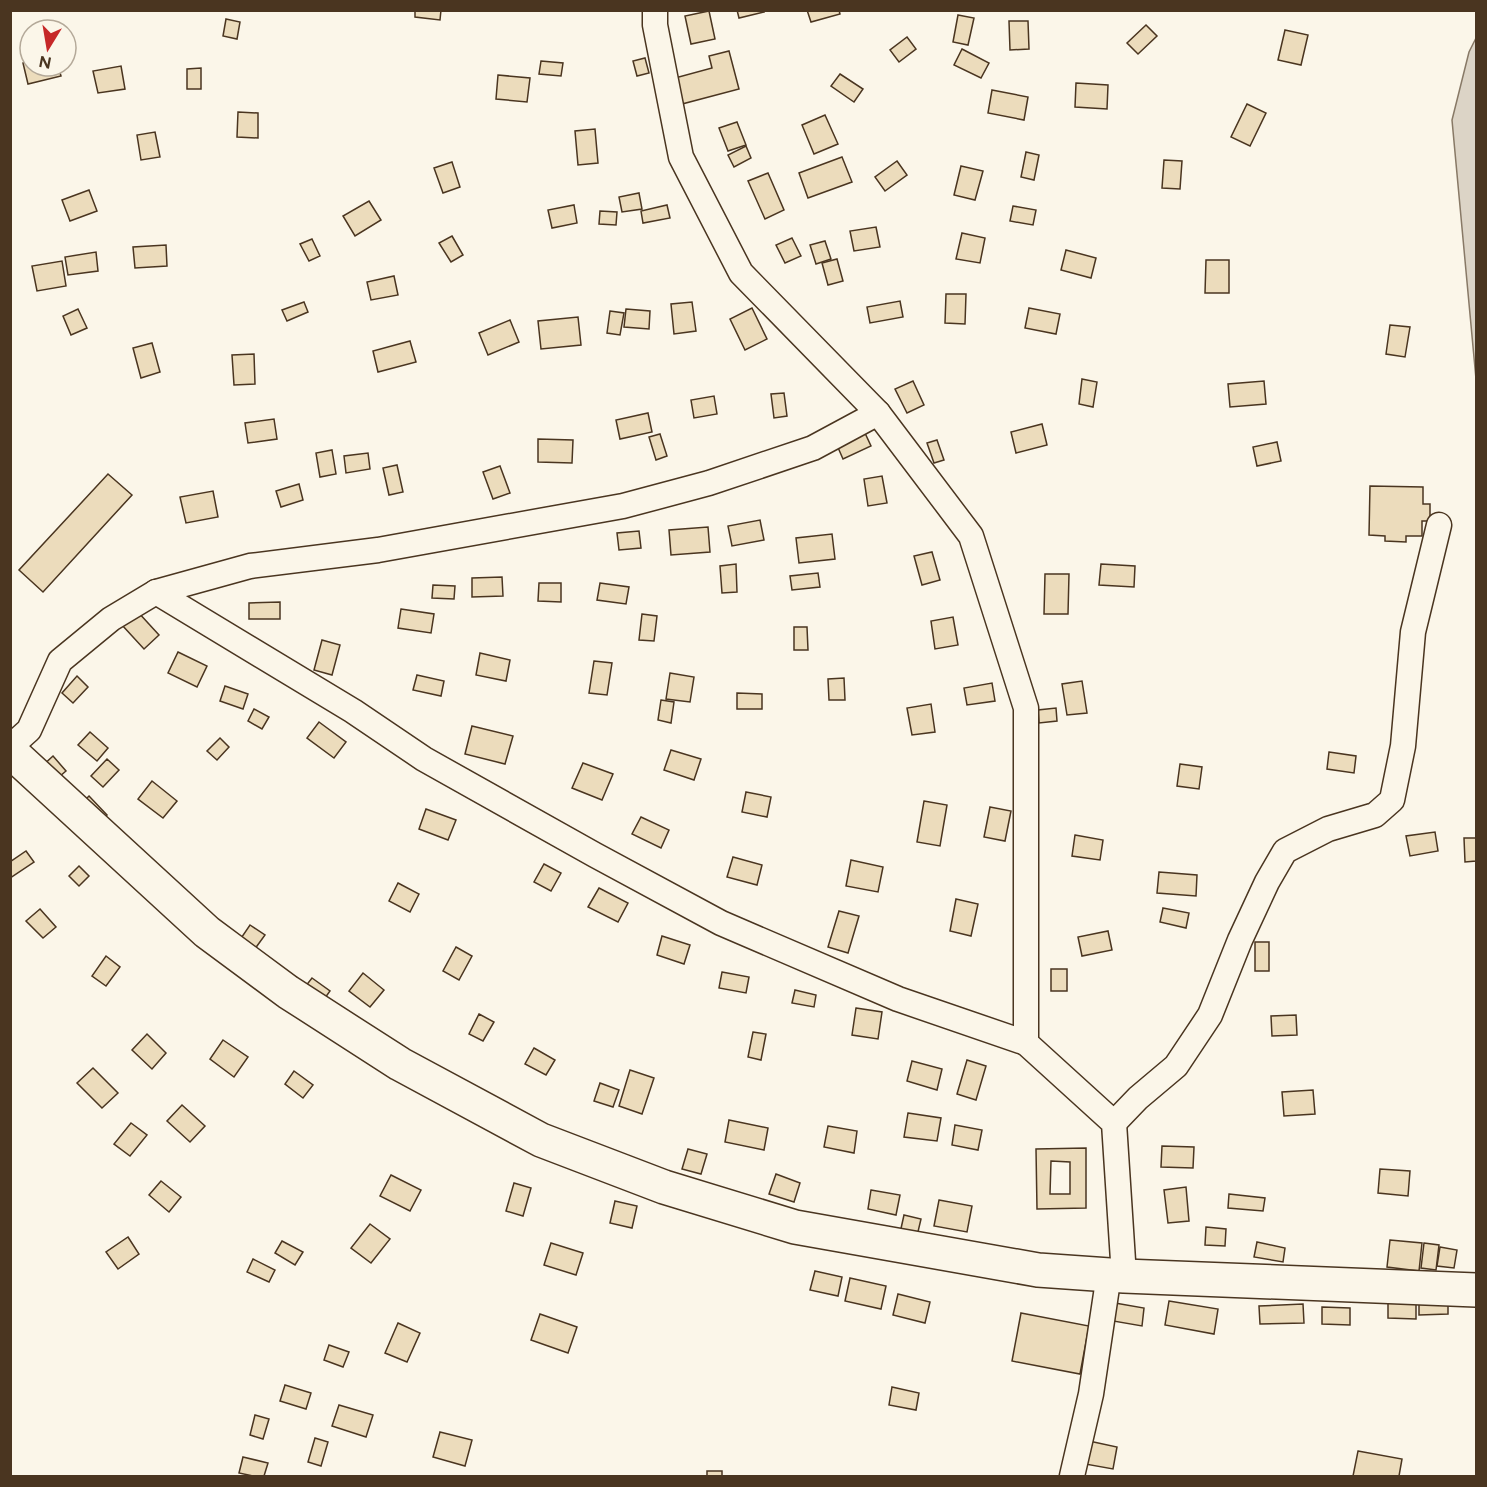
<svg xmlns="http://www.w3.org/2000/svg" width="1487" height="1487" viewBox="0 0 1487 1487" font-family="Figtree,sans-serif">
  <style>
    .water { fill: #dcd4c6; stroke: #887966; stroke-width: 1.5 }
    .building { fill: #ecdcbc; stroke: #4a3520; stroke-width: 1.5; fill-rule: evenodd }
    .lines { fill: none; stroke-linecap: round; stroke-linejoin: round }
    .minor-casing { stroke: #4a3520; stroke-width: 27 }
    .highway-casing { stroke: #4a3520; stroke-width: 36 }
    .minor { stroke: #fbf6e9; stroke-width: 24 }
    .highway { stroke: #fbf6e9; stroke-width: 33 }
  </style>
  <rect width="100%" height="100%" fill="#fbf6e9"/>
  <path class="water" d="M1476 38V379L1452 120 1469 52Z"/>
  <g class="building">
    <path d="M415 10H441L440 20 415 17Z"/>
    <path d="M737 10H763L764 12 739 18Z"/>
    <path d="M807 10H839L840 14 811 22Z"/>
    <path d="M709 11 715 39 691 44 685 16Z"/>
    <path d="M958 15 974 18 968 45 953 42Z"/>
    <path d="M226 19 240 22 237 39 223 36Z"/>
    <path d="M1009 21H1028L1029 49 1010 50Z"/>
    <path d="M1146 25 1157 36 1138 54 1127 43Z"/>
    <path d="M1285 30 1308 35 1301 65 1278 60Z"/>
    <path d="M907 37 916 49 899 62 890 50Z"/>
    <path d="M962 49 989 63 981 78 954 65Z"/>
    <path d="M729 51 739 89 682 104 675 78 712 68 709 56Z"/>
    <path d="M645 58 649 73 637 76 633 61Z"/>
    <path d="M30 61V66H58L61 76 28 84 23 63Z"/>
    <path d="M541 61 563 63 561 76 539 74Z"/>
    <path d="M121 66 125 89 98 93 93 71Z"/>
    <path d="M201 68V89H187V69Z"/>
    <path d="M840 74 863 89 854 102 831 86Z"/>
    <path d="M498 75 530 78 527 102 496 99Z"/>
    <path d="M1076 83 1108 85 1107 109 1075 107Z"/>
    <path d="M992 90 1028 97 1024 120 988 113Z"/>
    <path d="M1247 104 1266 113 1250 146 1231 137Z"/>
    <path d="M238 112 258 113V138L237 137Z"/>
    <path d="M825 115 838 144 814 154 802 125Z"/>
    <path d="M737 122 746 145 728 151 719 128Z"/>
    <path d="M595 129 598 163 578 165 575 131Z"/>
    <path d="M155 132 160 157 141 160 137 135Z"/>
    <path d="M746 146 751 158 734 167 728 155Z"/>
    <path d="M1026 152 1039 155 1034 180 1021 177Z"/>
    <path d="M842 157 852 182 808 198 799 173Z"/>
    <path d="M1164 160 1182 161 1180 189 1162 188Z"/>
    <path d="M897 161 907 175 885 191 875 177Z"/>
    <path d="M452 162 460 187 443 193 434 168Z"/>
    <path d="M961 166 983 171 975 200 954 195Z"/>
    <path d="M768 173 784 210 765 219 748 181Z"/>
    <path d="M89 190 97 211 70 221 62 200Z"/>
    <path d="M639 193 642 209 622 212 619 197Z"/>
    <path d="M369 201 381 220 355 236 343 216Z"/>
    <path d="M574 205 577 223 552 228 548 210Z"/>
    <path d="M667 205 670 218 643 223 641 211Z"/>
    <path d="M1013 206 1036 210 1033 225 1010 221Z"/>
    <path d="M600 211 617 212 616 225 599 224Z"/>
    <path d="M876 227 880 247 854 251 850 231Z"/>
    <path d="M962 233 985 238 980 263 956 259Z"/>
    <path d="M452 236 463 255 451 262 439 243Z"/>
    <path d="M792 238 801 256 785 263 776 245Z"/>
    <path d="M312 239 320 256 309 261 300 244Z"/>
    <path d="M825 241 831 259 816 264 810 245Z"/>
    <path d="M166 245 167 266 135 268 133 247Z"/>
    <path d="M1066 250 1096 258 1091 278 1061 270Z"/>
    <path d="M96 252 98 271 68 275 65 257Z"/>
    <path d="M837 259 843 281 828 285 822 263Z"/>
    <path d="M1206 260H1229V293H1205Z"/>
    <path d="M62 261 66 286 37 291 32 266Z"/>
    <path d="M394 276 398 295 371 300 367 282Z"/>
    <path d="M946 294H966L965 324 945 323Z"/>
    <path d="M900 301 903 317 870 323 867 307Z"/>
    <path d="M304 302 308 312 287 321 282 310Z"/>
    <path d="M692 302 696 331 674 334 671 304Z"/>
    <path d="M752 308 767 339 745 350 730 319Z"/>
    <path d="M1029 308 1060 314 1056 334 1025 328Z"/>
    <path d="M78 309 87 328 71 335 63 316Z"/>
    <path d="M626 309 650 311 649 329 624 327Z"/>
    <path d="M610 311 624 313 620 335 607 333Z"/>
    <path d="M578 317 581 345 541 349 538 321Z"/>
    <path d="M510 320 519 342 488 355 479 333Z"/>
    <path d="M1390 325 1410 327 1405 357 1386 354Z"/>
    <path d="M410 341 416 362 378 372 373 351Z"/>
    <path d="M152 343 160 372 141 378 133 348Z"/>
    <path d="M254 354 255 384 234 385 232 355Z"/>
    <path d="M1082 379 1097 382 1093 407 1079 404Z"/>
    <path d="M913 381 924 405 907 413 895 389Z"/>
    <path d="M1264 381 1266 404 1230 407 1228 384Z"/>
    <path d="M784 393 787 416 774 418 771 394Z"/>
    <path d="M714 396 717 414 694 418 691 400Z"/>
    <path d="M648 413 652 432 620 439 616 420Z"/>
    <path d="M274 419 277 439 248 443 245 423Z"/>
    <path d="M1042 424 1047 445 1016 453 1011 432Z"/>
    <path d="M864 431 871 446 843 459 836 443Z"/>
    <path d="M660 434 667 456 656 460 649 437Z"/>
    <path d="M538 439 573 440 572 463 538 462Z"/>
    <path d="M937 440 944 460 934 463 927 443Z"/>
    <path d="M1277 442 1281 461 1257 466 1253 447Z"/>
    <path d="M332 450 336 474 320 477 316 453Z"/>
    <path d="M368 453 370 469 346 473 344 456Z"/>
    <path d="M397 465 403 492 389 495 383 468Z"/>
    <path d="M500 466 510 493 493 499 483 472Z"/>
    <path d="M108 474 132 495 43 592 19 570Z"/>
    <path d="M882 476 887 503 868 506 864 479Z"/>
    <path d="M299 484 303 500 281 507 276 491Z"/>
    <path d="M1370 486 1423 487V504H1430V521H1422V536H1406V542L1385 541V536L1369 535Z"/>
    <path d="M213 491 218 517 186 523 180 497Z"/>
    <path d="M760 520 764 540 732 546 728 526Z"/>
    <path d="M708 527 710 552 671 555 669 530Z"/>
    <path d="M639 531 641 548 619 550 617 533Z"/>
    <path d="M832 534 835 559 799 563 796 538Z"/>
    <path d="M932 552 940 580 922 585 914 556Z"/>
    <path d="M736 564 737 592 722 593 720 566Z"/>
    <path d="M1101 564 1135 566 1134 587 1099 585Z"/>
    <path d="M818 573 820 587 792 590 790 576Z"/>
    <path d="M1045 574H1069L1068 614H1044Z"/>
    <path d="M502 577 503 596 472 597V578Z"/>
    <path d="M539 583H561V602L538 601Z"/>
    <path d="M600 583 629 587 626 604 597 600Z"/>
    <path d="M433 585 455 586 454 599 432 598Z"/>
    <path d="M280 602V619H249V603Z"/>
    <path d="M401 609 434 614 431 633 398 628Z"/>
    <path d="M137 611 159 635 144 649 122 625Z"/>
    <path d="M642 614 657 616 654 641 639 640Z"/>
    <path d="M953 617 958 645 935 649 931 621Z"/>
    <path d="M794 627H807L808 650H794Z"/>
    <path d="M322 640 340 645 332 675 314 670Z"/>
    <path d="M178 652 207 666 197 687 168 673Z"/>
    <path d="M480 653 510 660 506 681 476 675Z"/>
    <path d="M594 661 612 663 607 695 589 693Z"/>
    <path d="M670 673 694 677 690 702 666 699Z"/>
    <path d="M417 675 444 681 441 696 413 690Z"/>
    <path d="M77 676 88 687 73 703 62 693Z"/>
    <path d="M844 678 845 700H829L828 679Z"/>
    <path d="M1082 681 1087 713 1067 715 1062 684Z"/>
    <path d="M992 683 995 701 967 705 964 688Z"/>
    <path d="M225 686 248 694 243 709 220 701Z"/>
    <path d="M737 693 762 694V709H737Z"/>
    <path d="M661 700 674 702 671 723 658 720Z"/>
    <path d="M931 704 935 732 912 735 907 708Z"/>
    <path d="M1056 708 1057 721 1039 723 1038 710Z"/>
    <path d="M254 709 269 717 262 729 248 721Z"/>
    <path d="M319 722 346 742 334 758 307 738Z"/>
    <path d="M472 726 513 736 505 764 465 754Z"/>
    <path d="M90 732 108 748 97 761 78 745Z"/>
    <path d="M220 738 229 747 217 760 207 751Z"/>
    <path d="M671 750 701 759 694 780 664 770Z"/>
    <path d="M1329 752 1356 756 1354 773 1327 769Z"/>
    <path d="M53 756 66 771 53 782 40 768Z"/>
    <path d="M107 759 119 770 103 787 91 776Z"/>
    <path d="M583 763 613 774 602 800 572 788Z"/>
    <path d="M1180 764 1202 767 1199 789 1177 786Z"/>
    <path d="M152 781 177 801 163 818 138 799Z"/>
    <path d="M746 792 771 797 767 817 742 812Z"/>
    <path d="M89 796 107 815 96 826 77 808Z"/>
    <path d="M924 801 947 805 940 846 917 842Z"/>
    <path d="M990 807 1011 811 1005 841 984 837Z"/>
    <path d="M426 809 456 820 448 840 419 829Z"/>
    <path d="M641 817 669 830 661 848 632 834Z"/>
    <path d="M1435 832 1438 851 1410 856 1406 836Z"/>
    <path d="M1075 835 1103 840 1100 860 1072 856Z"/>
    <path d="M1464 838H1476V861L1465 862Z"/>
    <path d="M26 851 34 862 10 878V862Z"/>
    <path d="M733 857 762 865 757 885 727 877Z"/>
    <path d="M851 860 883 867 878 892 846 886Z"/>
    <path d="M544 864 561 873 551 891 534 882Z"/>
    <path d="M79 866 89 876 79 886 69 876Z"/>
    <path d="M1159 872 1197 875 1196 896 1157 893Z"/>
    <path d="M398 883 419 894 410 912 389 901Z"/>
    <path d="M599 888 628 903 618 922 588 907Z"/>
    <path d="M956 899 978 904 971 936 950 931Z"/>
    <path d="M1163 908 1189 913 1186 928 1160 922Z"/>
    <path d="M40 909 56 927 43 938 26 921Z"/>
    <path d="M839 911 859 916 848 953 828 947Z"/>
    <path d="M250 925 265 935 249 957 235 947Z"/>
    <path d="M1108 931 1112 950 1082 956 1078 937Z"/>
    <path d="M662 936 690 945 684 964 657 955Z"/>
    <rect x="1255" y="942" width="14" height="29"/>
    <path d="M456 947 472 956 459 980 443 971Z"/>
    <path d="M106 956 120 967 106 986 92 976Z"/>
    <rect x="1051" y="969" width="16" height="22"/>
    <path d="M722 972 749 977 746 993 719 988Z"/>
    <path d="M363 973 384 990 370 1007 349 991Z"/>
    <path d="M312 978 330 991 320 1005 301 992Z"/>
    <path d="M795 990 816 995 814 1007 792 1003Z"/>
    <path d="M856 1008 882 1012 878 1039 852 1035Z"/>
    <path d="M479 1014 494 1022 483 1041 469 1034Z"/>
    <path d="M1296 1015 1297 1035 1272 1036 1271 1016Z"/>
    <path d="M753 1032 766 1034 761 1060 748 1057Z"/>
    <path d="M147 1034 166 1053 152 1069 132 1050Z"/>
    <path d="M223 1040 248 1057 234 1077 210 1059Z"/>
    <path d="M534 1048 555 1060 546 1075 525 1064Z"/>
    <path d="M967 1060 986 1066 976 1100 957 1094Z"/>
    <path d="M912 1061 942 1069 937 1090 907 1081Z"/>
    <path d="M93 1068 118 1093 102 1108 77 1083Z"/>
    <path d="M630 1070 654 1078 642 1114 619 1106Z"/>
    <path d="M294 1071 313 1085 303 1098 285 1084Z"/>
    <path d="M600 1083 619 1090 613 1107 594 1101Z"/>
    <path d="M1313 1090 1315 1114 1284 1116 1282 1092Z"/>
    <path d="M182 1105 205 1126 190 1142 167 1121Z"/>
    <path d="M908 1113 941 1118 937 1141 904 1137Z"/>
    <path d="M729 1120 768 1128 764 1150 725 1142Z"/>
    <path d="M131 1123 147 1135 130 1156 114 1144Z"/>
    <path d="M955 1125 982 1130 978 1150 952 1145Z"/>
    <path d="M828 1126 857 1131 854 1153 824 1147Z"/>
    <path d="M1162 1146 1194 1147 1193 1168 1161 1167Z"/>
    <path d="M1086 1148V1208L1037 1209 1036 1149ZM1051 1161 1070 1162V1194H1050Z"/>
    <path d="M688 1149 707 1154 701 1174 682 1169Z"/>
    <path d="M1380 1169 1410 1171 1408 1196 1378 1193Z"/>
    <path d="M776 1174 800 1183 794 1202 769 1194Z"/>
    <path d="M391 1175 421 1190 410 1211 380 1196Z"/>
    <path d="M161 1181 181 1197 169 1212 149 1195Z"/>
    <path d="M514 1183 531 1188 523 1216 506 1211Z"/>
    <path d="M1186 1187 1189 1221 1168 1223 1164 1190Z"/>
    <path d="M871 1190 900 1195 896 1215 868 1209Z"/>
    <path d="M1229 1194 1265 1198 1263 1211 1228 1208Z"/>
    <path d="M939 1200 972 1206 967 1232 934 1226Z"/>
    <path d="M615 1201 637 1206 632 1228 610 1223Z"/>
    <path d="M904 1215 921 1219 917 1236 900 1233Z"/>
    <path d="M370 1224 390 1239 371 1263 351 1248Z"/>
    <path d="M1206 1227 1226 1229 1225 1246 1205 1245Z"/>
    <path d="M128 1237 139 1254 118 1269 106 1252Z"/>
    <path d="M1390 1240 1422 1243 1419 1271 1387 1267Z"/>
    <path d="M282 1241 303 1252 295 1265 275 1253Z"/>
    <path d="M1257 1242 1285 1248 1283 1262 1254 1257Z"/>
    <path d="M551 1243 583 1253 576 1275 544 1265Z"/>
    <path d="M1424 1243 1439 1245 1436 1270 1421 1268Z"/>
    <path d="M1440 1247 1457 1250 1454 1268 1437 1266Z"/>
    <path d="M253 1259 275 1270 269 1282 247 1272Z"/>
    <path d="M815 1271 842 1277 838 1296 810 1290Z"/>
    <path d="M850 1278 886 1286 881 1309 845 1301Z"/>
    <path d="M898 1294 930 1302 925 1323 893 1315Z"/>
    <path d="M1388 1296H1416V1319L1388 1318Z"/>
    <path d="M1448 1296V1314L1419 1315V1297Z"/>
    <path d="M1169 1301 1218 1309 1214 1334 1165 1325Z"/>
    <path d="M1115 1303 1144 1308 1142 1326 1113 1321Z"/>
    <path d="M1303 1304 1304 1323 1260 1324 1259 1306Z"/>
    <path d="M1322 1307 1350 1308V1325L1322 1324Z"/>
    <path d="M1021 1313 1089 1326 1080 1374 1012 1361Z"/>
    <path d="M540 1314 577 1327 568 1353 531 1340Z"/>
    <path d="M398 1323 420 1333 407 1362 385 1353Z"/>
    <path d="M329 1345 349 1352 343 1367 324 1360Z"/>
    <path d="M285 1385 311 1393 306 1409 280 1401Z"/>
    <path d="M892 1387 919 1393 916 1410 889 1405Z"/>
    <path d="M339 1405 373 1415 366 1437 332 1426Z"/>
    <path d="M255 1415 269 1419 263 1439 250 1435Z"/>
    <path d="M440 1432 472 1440 465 1466 433 1457Z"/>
    <path d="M315 1438 328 1442 321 1466 308 1462Z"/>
    <path d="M1089 1441 1117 1447 1113 1469 1085 1464Z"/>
    <path d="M1358 1451 1402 1459 1399 1476H1353Z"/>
    <path d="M243 1457 268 1463 264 1476H253L239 1473Z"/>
    <rect x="707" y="1471" width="15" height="5"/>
  </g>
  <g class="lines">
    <g class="minor-casing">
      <g id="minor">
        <path d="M655 10V25L681 157 741 273 878 413 971 536 1026 708V1043L1114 1123 1124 1276"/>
        <path d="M156 592 353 711 424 759 595 855 721 923 898 999 1026 1043"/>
        <path d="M10 747 29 730 60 661 111 619 156 592 250 566 378 550 623 506 709 483 813 448 878 413"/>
        <path d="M1114 1123 1138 1098 1176 1066 1210 1015 1240 940 1267 882 1285 851 1328 829 1375 815 1392 800 1403 746 1413 632 1439 525"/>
        <path d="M1072 1476 1091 1394 1109 1274"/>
      </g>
    </g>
    <g class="highway-casing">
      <path id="highway" d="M10 751 207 932 288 992 400 1064 541 1140 664 1187 795 1227 1038 1270 1124 1276 1476 1290"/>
    </g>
    <use href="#minor" class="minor"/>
    <use href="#highway" class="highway"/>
  </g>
  <rect width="1487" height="1487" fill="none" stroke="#4a3520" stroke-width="24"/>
  <g transform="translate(48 48) rotate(191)"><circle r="28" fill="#fbf6e9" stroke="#b4a999" stroke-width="1.5"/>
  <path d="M0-4.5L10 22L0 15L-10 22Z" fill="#c62828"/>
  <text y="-9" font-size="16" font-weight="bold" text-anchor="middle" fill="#4a3520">N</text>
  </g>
</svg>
